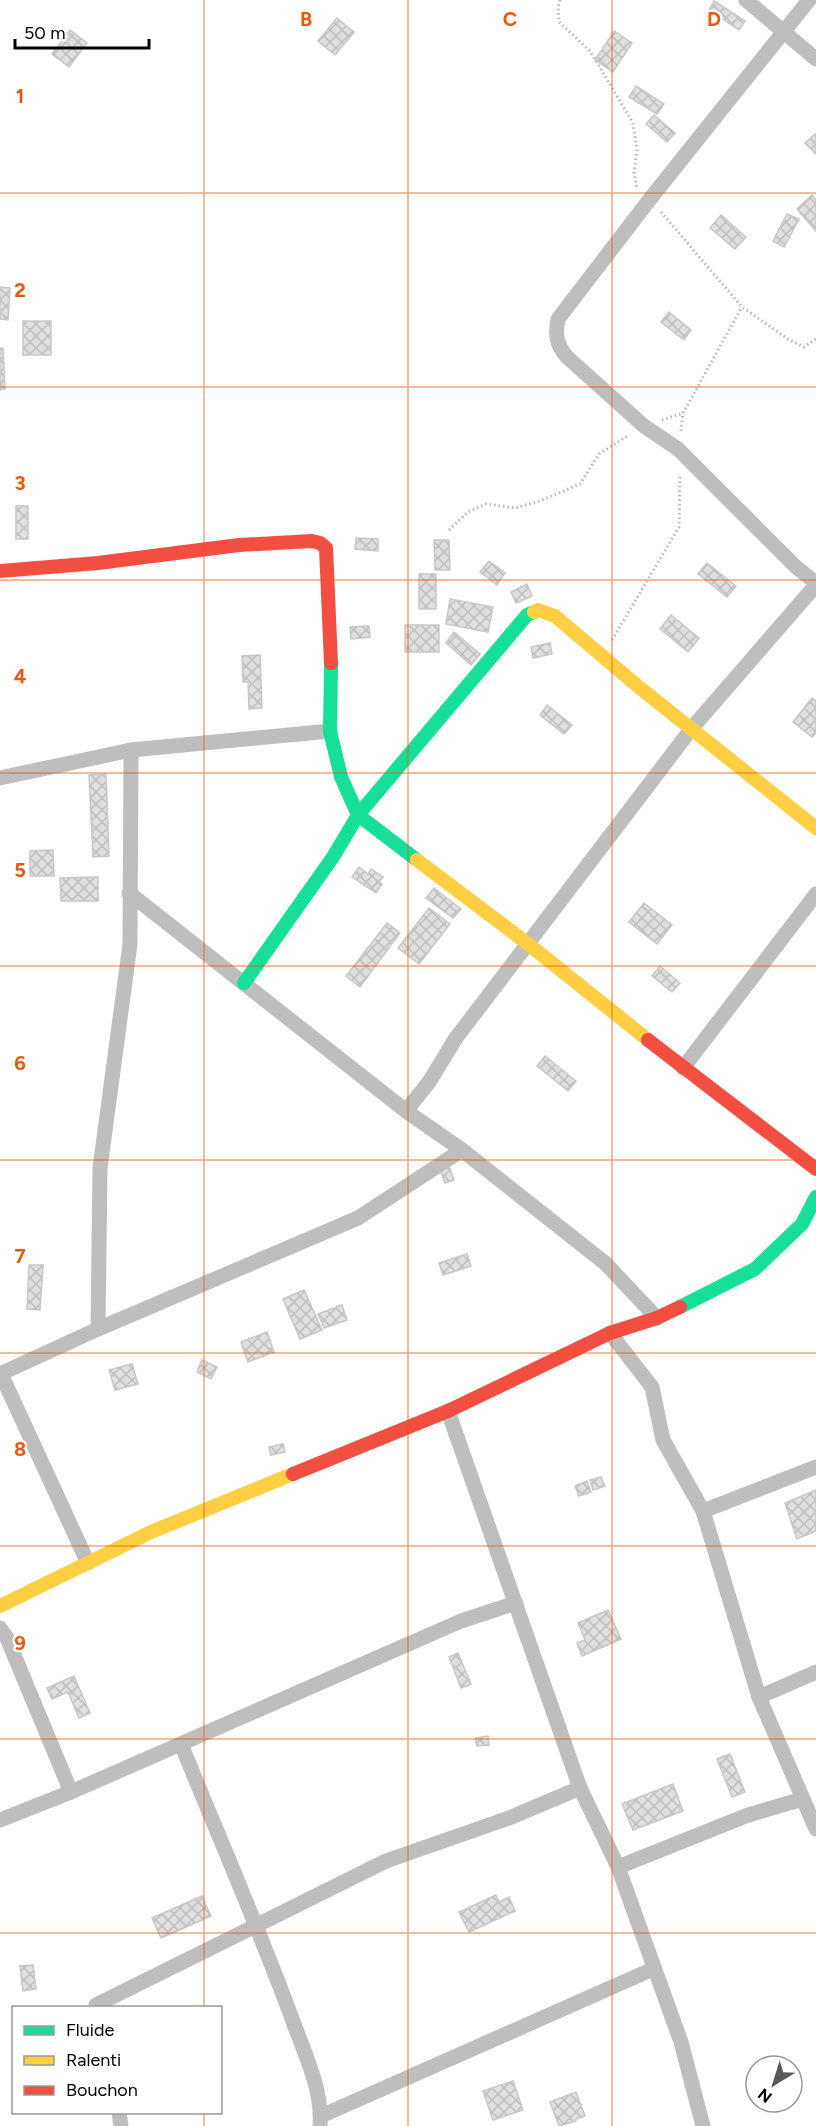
<svg xmlns="http://www.w3.org/2000/svg" width="816" height="2126" viewBox="0 0 816 2126" font-family="Figtree,sans-serif">
  <style>
    .building { fill: url(#building-cross-hatch); stroke: #c7c7c7; stroke-width: 1.5 }
    .lines { fill: none; stroke-linecap: round; stroke-linejoin: round }
    .path { stroke: #b9b9b9; stroke-width: 3; stroke-dasharray: 1.5 3; stroke-linecap: butt }
    .street { stroke: #bebebe; stroke-width: 15 }
    .fast { stroke: #16e098; stroke-width: 14 }
    .slow { stroke: #ffcf43; stroke-width: 14 }
    .jam { stroke: #f24e42; stroke-width: 14 }
    .grid { fill: none; stroke: #e8590c; stroke-width: 1.5; stroke-opacity: 0.55 }
    .grid-label { font-size: 20px; text-anchor: middle; font-weight: bold; fill: #e8590c; stroke: #fff; stroke-width: 4.5; stroke-linejoin: round; paint-order: stroke }
  </style>
  <defs>
    <pattern id="building-cross-hatch" width="8" height="8" patternUnits="userSpaceOnUse" patternTransform="scale(1.5)"><rect width="8" height="8" fill="#dfdfdf"/><path d="M0 0l8 8M0 8l8-8" fill="none" stroke="#bebebe"/></pattern>
  </defs>
  <rect width="100%" height="100%" fill="#fff"/>
  <g class="building">
    <path d="M714 1 745 21 739 30 709 10Z"/>
    <path d="M337 18 354 32 335 55 318 41Z"/>
    <path d="M70 30 87 43 69 67 52 54Z"/>
    <path d="M614 31 632 43 613 72 595 60Z"/>
    <path d="M636 86 664 104 657 114 629 97Z"/>
    <path d="M654 115 675 133 667 142 646 124Z"/>
    <path d="M815 134 816 135V154L805 143Z"/>
    <path d="M812 195 816 200V231L797 209Z"/>
    <path d="M787 214 799 219 784 247 773 241Z"/>
    <path d="M721 215 746 237 735 249 710 228Z"/>
    <path d="M0 287 10 288 8 320 0 319Z"/>
    <path d="M669 312 691 330 684 340 661 322Z"/>
    <rect x="23" y="321" width="28" height="34"/>
    <path d="M0 348H3L5 389 0 390Z"/>
    <rect x="16" y="506" width="12" height="33"/>
    <path d="M356 538 378 539V551L355 549Z"/>
    <path d="M434 540H449L450 570H435Z"/>
    <path d="M489 561 505 573 497 585 480 572Z"/>
    <path d="M707 563 736 586 727 597 698 574Z"/>
    <rect x="419" y="574" width="17" height="35"/>
    <path d="M527 584 532 596 516 603 511 592Z"/>
    <path d="M450 599 493 607 488 632 446 624Z"/>
    <path d="M671 615 699 638 688 652 660 629Z"/>
    <rect x="405" y="625" width="34" height="27"/>
    <path d="M369 626 370 637 351 639 350 627Z"/>
    <path d="M454 632 480 654 471 665 446 643Z"/>
    <path d="M550 643 552 654 533 658 531 647Z"/>
    <path d="M260 655 262 708 249 709 248 682H243L242 656Z"/>
    <path d="M812 698 816 701V733L812 737 793 722Z"/>
    <path d="M547 705 572 725 564 734 540 715Z"/>
    <path d="M106 774 109 856 93 857 89 775Z"/>
    <path d="M53 850 54 876H30V851Z"/>
    <path d="M359 867 368 874 371 869 383 877 379 882 382 884 376 893 352 877Z"/>
    <path d="M98 877V901H61L60 878Z"/>
    <path d="M434 888 461 909 453 918 426 898Z"/>
    <path d="M644 903 672 925 657 944 629 922Z"/>
    <path d="M429 908 450 924 419 964 398 948Z"/>
    <path d="M387 923 400 933 360 987 346 976Z"/>
    <path d="M660 966 680 983 672 992 652 976Z"/>
    <path d="M545 1056 576 1081 568 1091 537 1066Z"/>
    <path d="M449 1166 454 1180 445 1183 440 1170Z"/>
    <path d="M467 1254 471 1266 443 1275 439 1263Z"/>
    <path d="M29 1265H43L40 1310 27 1309Z"/>
    <path d="M304 1290 322 1330 300 1339 283 1299Z"/>
    <path d="M342 1305 347 1320 324 1328 318 1314Z"/>
    <path d="M267 1332 274 1352 248 1362 241 1342Z"/>
    <path d="M202 1360 217 1367 211 1379 197 1372Z"/>
    <path d="M132 1364 138 1384 115 1390 109 1370Z"/>
    <path d="M283 1444 285 1452 271 1455 269 1447Z"/>
    <path d="M601 1477 605 1486 593 1490 590 1480Z"/>
    <path d="M587 1481 591 1492 579 1496 575 1486Z"/>
    <path d="M816 1490V1531L797 1539 785 1503Z"/>
    <path d="M608 1610 621 1639 582 1656 577 1643 585 1640 578 1623Z"/>
    <path d="M458 1653 471 1684 461 1688 449 1657Z"/>
    <path d="M74 1676 90 1713 79 1718 68 1692 52 1699 47 1688Z"/>
    <path d="M488 1736 489 1745 477 1746 475 1738Z"/>
    <path d="M730 1754 745 1792 732 1797 717 1759Z"/>
    <path d="M673 1784 683 1811 633 1830 622 1804Z"/>
    <path d="M496 1895 499 1902 509 1897 515 1911 469 1932 459 1912Z"/>
    <path d="M202 1896 211 1916 161 1938 152 1918Z"/>
    <path d="M33 1965 36 1989 23 1991 20 1966Z"/>
    <path d="M513 2081 523 2110 493 2120 483 2091Z"/>
    <path d="M576 2092 585 2116 576 2119V2121L559 2126 550 2102Z"/>
  </g>
  <g class="lines">
    <g class="path">
      <path d="M560 0 558 8 559 22 590 51 633 123 637 150 634 172 637 190"/>
      <path d="M661 212 742 307 788 339 804 347 816 339"/>
      <path d="M662 420 683 413"/>
      <path d="M681 431 683 413 742 307"/>
      <path d="M449 530 468 512 486 504 515 508 540 501 580 484 599 454 629 435"/>
      <path d="M612 640 679 527 680 474"/>
    </g>
    <g class="street">
      <path d="M746 0 816 59"/>
      <path d="M809 0 650 199 558 319C555 335 556 344 567 357L644 426 678 449 796 567 816 583"/>
      <path d="M0 778 131 750 330 731"/>
      <path d="M129 893 406 1111 462 1150 605 1263 657 1318"/>
      <path d="M683 1068 816 894"/>
      <path d="M406 1111 429 1082 456 1038 692 728 816 585"/>
      <path d="M98 1329 100 1168 130 944 131 750"/>
      <path d="M610 1333 652 1387 663 1440 703 1511 759 1697 816 1829"/>
      <path d="M0 1374 98 1329 358 1218 462 1150"/>
      <path d="M1 1374 88 1563"/>
      <path d="M448 1411 580 1788 618 1867 681 2042 703 2126"/>
      <path d="M703 1511 816 1467"/>
      <path d="M0 1628 7 1638 71 1792"/>
      <path d="M759 1697 816 1672"/>
      <path d="M181 1744C218 1835 257 1924 291 2016 303 2050 323 2089 320 2126"/>
      <path d="M0 1820 71 1792 461 1621 516 1603"/>
      <path d="M618 1867 748 1815 803 1799"/>
      <path d="M97 2008 96 2005 386 1861 509 1818 580 1788"/>
      <path d="M119 2112 121 2126"/>
      <path d="M321 2116 653 1969"/>
    </g>
    <g class="fast">
      <path d="M331 663 330 731 341 777 358 815 417 860"/>
      <path d="M244 983 333 857 358 815 527 615 534 612"/>
      <path d="M680 1307 755 1269 802 1224 816 1197"/>
    </g>
    <g class="slow">
      <path d="M534 612 538 610 555 616 640 688 816 828"/>
      <path d="M417 860 527 943 648 1040"/>
      <path d="M0 1606 151 1532 293 1474"/>
    </g>
    <g class="jam">
      <path d="M0 571 98 563 239 545 312 541 320 543 326 548 331 663"/>
      <path d="M648 1040 816 1169"/>
      <path d="M293 1474 448 1411 610 1333 657 1318 680 1307"/>
    </g>
  </g>
  <path class="grid" d="M204 0V2008M408 0V2126M612 0V2126M0 193H816M0 387H816M0 580H816M0 773H816M0 966H816M0 1160H816M0 1353H816M0 1546H816M0 1739H816M0 1933H816M204 2112V2126"/>
  <g class="grid-label">
    <text x="306" y="26">B</text>
    <text x="510" y="26">C</text>
    <text x="714" y="26">D</text>
    <text x="20" y="103">1</text>
    <text x="20" y="297">2</text>
    <text x="20" y="490">3</text>
    <text x="20" y="683">4</text>
    <text x="20" y="877">5</text>
    <text x="20" y="1070">6</text>
    <text x="20" y="1263">7</text>
    <text x="20" y="1456">8</text>
    <text x="20" y="1650">9</text>
  </g>
  <rect x="12" y="2006" width="210" height="108" fill="#ffffff" stroke="#999999" stroke-width="1.5"/>
  <rect x="24" y="2026" width="30" height="9" fill="#16e098" stroke="#999999" stroke-width="1.5"/>
  <text x="66" y="2036" font-size="18" fill="#000000">Fluide</text>
  <rect x="24" y="2056" width="30" height="9" fill="#ffcf43" stroke="#999999" stroke-width="1.5"/>
  <text x="66" y="2066" font-size="18" fill="#000000">Ralenti</text>
  <rect x="24" y="2086" width="30" height="9" fill="#f24e42" stroke="#999999" stroke-width="1.5"/>
  <text x="66" y="2096" font-size="18" fill="#000000">Bouchon</text>
  <g transform="translate(774 2084) rotate(218)"><circle r="28" fill="#ffffff" stroke="#999999" stroke-width="1.5"/>
  <path d="M0-4.5L10 22L0 15L-10 22Z" fill="#595959"/>
  <text y="-9" font-size="16" font-weight="bold" text-anchor="middle" fill="#000000">N</text>
  </g>
  <path d="M15 39v9h134v-9" fill="none" stroke="#000000" stroke-width="3"/>
  <text x="24" y="39" font-size="18" fill="#000000" stroke="#ffffff" stroke-width="4.5" paint-order="stroke">50 m</text>
</svg>
